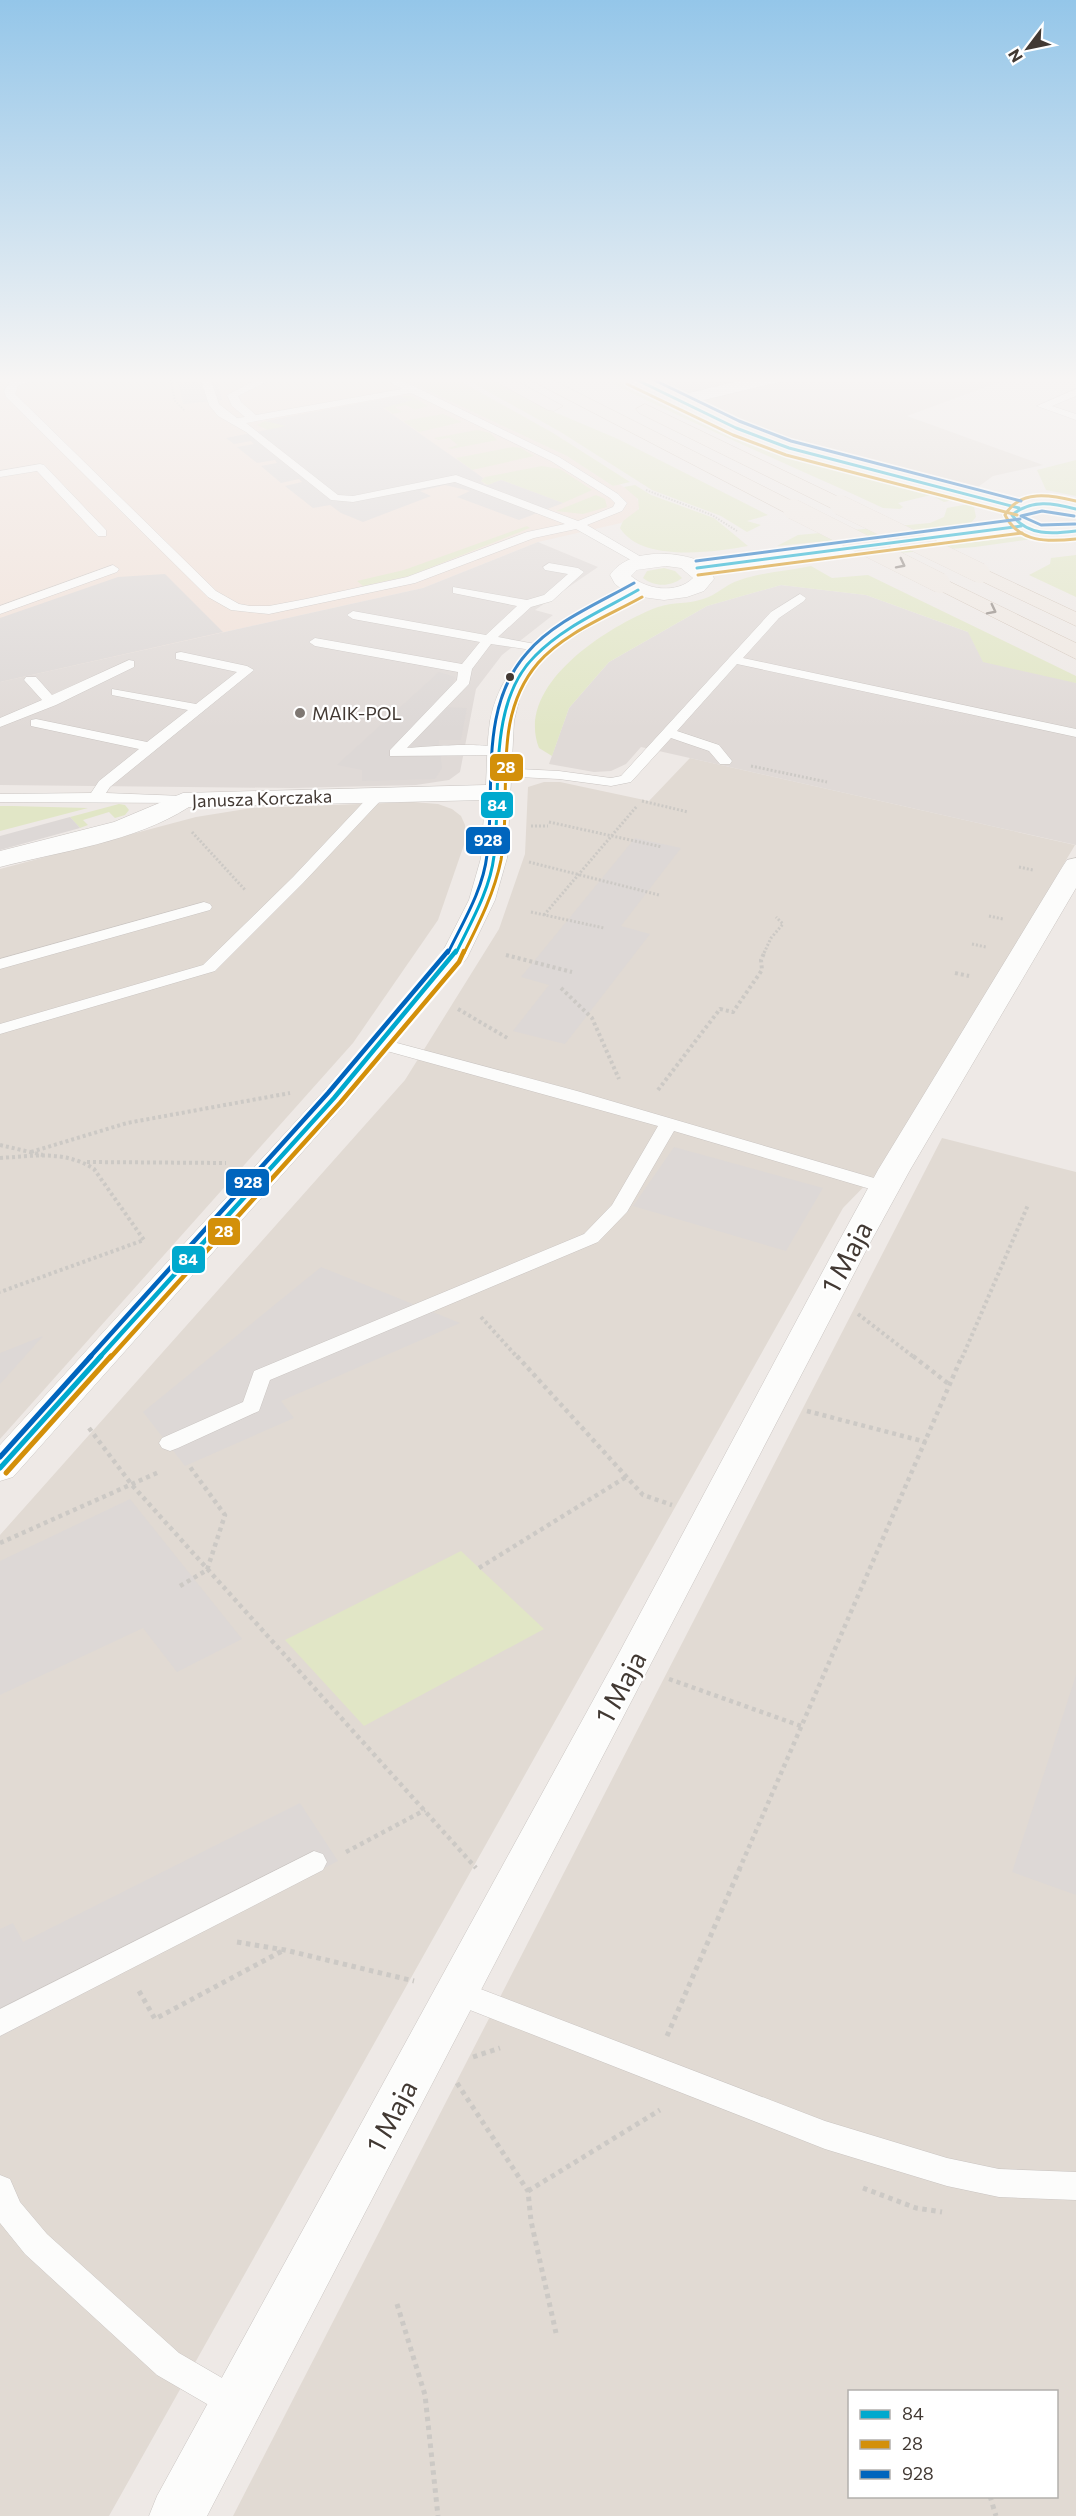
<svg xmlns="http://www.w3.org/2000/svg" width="1076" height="2516" viewBox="0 0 1076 2516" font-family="Commissioner,sans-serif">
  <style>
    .residential { fill: #e1dad3; fill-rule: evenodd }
    .commercial { fill: #f1e1d8 }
    .industrial { fill: #e0dad7 }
    .green { fill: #e1e6c6 }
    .parking { fill: #ddd8d6 }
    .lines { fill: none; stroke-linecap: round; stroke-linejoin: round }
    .lane-casing { stroke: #cac5c2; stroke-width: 1 }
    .street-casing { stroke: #cac5c2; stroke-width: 1 }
    .secondary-casing { stroke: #cec6bf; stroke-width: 1 }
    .primary-casing { stroke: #cfc0b4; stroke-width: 1 }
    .path-far4 { stroke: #ccc9c5; stroke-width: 2; stroke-dasharray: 1.5 1.5; stroke-linecap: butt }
    .path-far3 { stroke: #ccc9c5; stroke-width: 3; stroke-dasharray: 2 2; stroke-linecap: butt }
    .path-far2 { stroke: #ccc9c5; stroke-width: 4; stroke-dasharray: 3 3; stroke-linecap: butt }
    .path-far1 { stroke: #ccc9c5; stroke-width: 4.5; stroke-dasharray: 4 4; stroke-linecap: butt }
    .path { stroke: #ccc9c5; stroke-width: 5; stroke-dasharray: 4.5 4.5; stroke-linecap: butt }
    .lane { fill: #fcfcfb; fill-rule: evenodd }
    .street { fill: #fcfcfb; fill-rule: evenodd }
    .secondary { fill: #f5f1ed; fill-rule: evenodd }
    .primary { fill: #efe8e2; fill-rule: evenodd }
    .primary-bridge-casing { stroke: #cfc0b4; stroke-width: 20; stroke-linecap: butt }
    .primary-bridge { stroke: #efe8e2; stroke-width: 20 }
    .bus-1-far2-casing { stroke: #fff; stroke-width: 6 }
    .bus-1-far1-casing { stroke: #fff; stroke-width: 9 }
    .bus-1-casing { stroke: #fff; stroke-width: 10 }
    .bus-2-far2-casing { stroke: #fff; stroke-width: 6 }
    .bus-2-far1-casing { stroke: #fff; stroke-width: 9 }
    .bus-2-casing { stroke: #fff; stroke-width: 10 }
    .bus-3-far2-casing { stroke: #fff; stroke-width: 6 }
    .bus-3-far1-casing { stroke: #fff; stroke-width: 9 }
    .bus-3-casing { stroke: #fff; stroke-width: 10 }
    .bus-1-far2 { stroke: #00a9ce; stroke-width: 3 }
    .bus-1-far1 { stroke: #00a9ce; stroke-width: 4.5 }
    .bus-1 { stroke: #00a9ce; stroke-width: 5 }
    .bus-2-far2 { stroke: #d3900a; stroke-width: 3 }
    .bus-2-far1 { stroke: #d3900a; stroke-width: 4.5 }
    .bus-2 { stroke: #d3900a; stroke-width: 5 }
    .bus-3-far2 { stroke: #0065bd; stroke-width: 3 }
    .bus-3-far1 { stroke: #0065bd; stroke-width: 4.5 }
    .bus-3 { stroke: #0065bd; stroke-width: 5 }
    .oneway { stroke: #908882 }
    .bus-dot { fill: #423933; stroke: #fff; stroke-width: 2 }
    .poi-dot { fill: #7e7772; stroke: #fff; stroke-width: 2 }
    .labels { text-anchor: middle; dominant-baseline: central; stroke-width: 4.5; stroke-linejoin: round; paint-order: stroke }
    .far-poi-label { font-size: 18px; fill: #423933; stroke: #fff; text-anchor: start }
    .far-street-label { font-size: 18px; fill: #423933; stroke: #fff }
    .near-street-label { font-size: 27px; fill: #423933; stroke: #fff }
    .line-badge { stroke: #fff; stroke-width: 2 }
    .badge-label { font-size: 16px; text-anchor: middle; font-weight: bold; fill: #fff }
  </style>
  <rect width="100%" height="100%" fill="#eee9e6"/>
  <g class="residential">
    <path d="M644 377H1013L907 416 1043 465 993 476 978 487 891 470 794 444 762 432 699 404 701 400 691 394 675 393Z"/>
    <path d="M690 758 1075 845 886 1164 843 1208 109 2516H0V1535L405 1080 499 929 525 854 528 787 544 782H560L649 801Z"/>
    <path d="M413 802 438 804 452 809 461 816 465 825 466 839 438 920 353 1043 0 1439V869L196 817 252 808Z"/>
    <path d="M942 1138 1076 1172V2516H233ZM850 2392H1056V2496H850Z"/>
  </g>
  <path class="commercial" d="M0 377H399L567 456 613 486 619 484 624 487 635 495 640 505 637 512 621 523 538 542 423 588 0 682Z"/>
  <g class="industrial">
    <path d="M538 542 598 567 535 610 553 615 502 655 476 689 460 772 449 780 416 785 292 788 0 785V682L423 588Z"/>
    <path d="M781 585 866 595 968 632 1076 683V845L641 747 626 764 611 771 594 772 549 764 569 708 609 662 707 606Z"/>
  </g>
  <g class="green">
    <path d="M399 377H453L553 433 630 482 613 486 567 456Z"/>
    <path d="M462 377H486L533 403 618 439 768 515 747 521 761 525 747 532 721 516 652 490 559 431Z"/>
    <path d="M600 377H616C682 411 750 445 822 464 867 477 913 485 958 499L944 502 931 495 898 503 903 507 900 509 883 508C786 463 694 425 600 377Z"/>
    <path d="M399 396H411L428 406 415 410 406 405 395 407 402 412 393 414 385 408 268 430 257 425 265 421 285 425 413 400Z"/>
    <path d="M443 414 462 422 419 432 403 421Z"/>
    <path d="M477 430 490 433 497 440 451 449 448 448 458 445 449 438 438 440 434 438Z"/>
    <path d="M513 447 521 448 534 456 472 470 456 458Z"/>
    <path d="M1076 460V496L1046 490 1037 470Z"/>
    <path d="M542 466 560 469 592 490 563 503 501 480 488 485 481 481 485 477Z"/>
    <path d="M635 485 651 495 714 518 748 546C715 552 642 563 620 528L623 521 639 509 638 499 624 487Z"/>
    <path d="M596 495 605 499 607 507 583 514 556 511Z"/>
    <path d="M969 504 974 507 976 517 970 524 958 528 777 546 798 535 930 523 944 517 947 508Z"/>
    <path d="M527 526 530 528 409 576 363 586 357 581 404 570Z"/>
    <path d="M1028 536 1076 539 1025 540 975 547 823 559Z"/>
    <path d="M1076 555V597L1029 575 1050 564 1051 558Z"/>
    <path d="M811 566 832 578 868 575 1076 676V683L983 662 968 632 866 595 781 585 707 606 609 662 569 708 552 756 539 748C514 684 610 625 658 607 673 602 689 604 703 599 717 595 726 584 740 580 762 572 788 571 811 566Z"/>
    <path d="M664 568 675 571 682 578C671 587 654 587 643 578L647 571Z"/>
    <path d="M119 804 125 805 129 810 125 815 115 818 109 812 83 820 88 825 80 828 70 817Z"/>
    <path d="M0 806H12L88 808 0 831Z"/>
    <path d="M461 1551 544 1629 364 1726 285 1640Z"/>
  </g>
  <g class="parking">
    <path d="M177 377H216L222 400 183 404Z"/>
    <path d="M399 396 413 400 383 408 472 470 483 478 481 481 484 484 488 485 501 480 563 503 519 520 457 497 470 491 445 485 420 491 431 496 363 522 341 513 330 505 313 508 285 486 302 482 299 479 281 483 261 466 277 463 275 460 257 463 237 447 254 444 251 441 234 444 226 438 286 426 265 421Z"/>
    <path d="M165 574 223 632 0 682V618L118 577Z"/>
    <path d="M439 672 455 677 446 707 467 708 461 740H439L442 768 435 779 362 781V770L337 765Z"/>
    <path d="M70 817 80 828 0 850V836Z"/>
    <path d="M635 838 681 848 621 926 650 934 565 1044 513 1031 549 985 521 977Z"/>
    <path d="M674 1147 823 1188 786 1251 633 1206Z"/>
    <path d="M321 1267 460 1323 281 1401 294 1418 185 1466 143 1412Z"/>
    <path d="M43 1336 0 1384V1353Z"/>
    <path d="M130 1499 242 1639 177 1672 143 1628 0 1695V1561Z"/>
    <path d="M1076 1675V1895L1012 1872Z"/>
    <path d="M300 1803 338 1861 0 2037V1929L13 1923 23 1942Z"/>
  </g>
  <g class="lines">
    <g class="lane-casing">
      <g id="lane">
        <path d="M24 377H40L18 386 15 394 216 591 239 604 250 606H269L306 599 407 577 527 532 565 524 455 482 353 502 331 500 246 432 218 416 209 405 200 377H210L219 404 237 418 245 417 232 406 227 395 262 377H276L238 396 241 402 256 415 402 389 381 377H395L559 457 618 494 627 503 622 511 587 525 648 561 638 564 576 529 534 538 415 583 269 614 231 610 208 597 6 397 4 391 10 382ZM411 393 551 461 610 498 615 503 613 507 578 521 456 475 353 496 338 495 246 423Z"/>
        <path d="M1076 389V396L1052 406 1076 414V420L1037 406Z"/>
        <path d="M40 464 44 465 106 530V536H98L37 471 0 477V471Z"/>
        <path d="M549 563 578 568 584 572 552 601 531 607 498 637 546 646V652L491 644 472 669 469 684 407 748C426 747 495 740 507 752L505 755 390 756V750L457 680 458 672 315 646 309 642 315 638 462 664 480 642 353 619 347 615 353 611 486 635 517 606 453 593V587L527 600 544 595 568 574 545 570 543 567Z"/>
        <path d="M113 565 119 569 117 572 0 614V606Z"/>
        <path d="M800 594 806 598 804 601 779 618 743 658 1076 729V737L737 664 677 731 719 745 732 761 730 764H720L709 751 671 738 631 782 611 786 559 779 499 776 492 772 499 768 559 771 611 778 621 776 771 612Z"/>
        <path d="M181 652 247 666 254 670 110 787 106 793 183 796 190 800 188 803 0 802V794L91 793 99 781 139 749 31 726V720L36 719 147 742 188 710 112 695V689L196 704 237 672 176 659V653Z"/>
        <path d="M129 660 134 661V667L56 705 0 727V718L42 700 24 680 26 677H36L52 695Z"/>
        <path d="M378 791 385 795 383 798 303 883 215 971 0 1034V1024L203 965 293 877 373 792Z"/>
        <path d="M204 902 210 904 212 907 210 910 0 969V959Z"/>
        <path d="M382 1039 577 1091 891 1183 893 1187 891 1191H877L674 1131 627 1212 598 1242 270 1380 259 1411 178 1448 170 1451 162 1448 159 1443 162 1438 243 1402 254 1371 584 1234 612 1205 658 1126 376 1048 373 1044 376 1040Z"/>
        <path d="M314 1851 323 1854 327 1862 323 1870 0 2036V2009Z"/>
        <path d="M457 1980 825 2121 947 2158 999 2169 1076 2172V2200L999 2197 947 2186 825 2149 447 2001 443 1992 447 1983Z"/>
        <path d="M0 2175 10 2179 20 2202 47 2234 179 2353 248 2393 253 2404 248 2415 237 2420 226 2415 157 2375 25 2254 0 2223Z"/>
      </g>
    </g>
    <g class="street-casing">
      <g id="street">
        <path d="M754 377H785L783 381 679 406 670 401 673 397Z"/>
        <path d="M1021 520 1028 522 1031 526 1028 530 712 572 714 579 704 591 687 597 664 600 642 597 564 642 541 662 522 688 514 721 507 858 495 900 467 958 345 1104 13 1477 0 1481V1445L323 1092 441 955 469 900 481 858 485 800 189 807C134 842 62 851 0 867V851L114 822 183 793 486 785C487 764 487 741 490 721 503 650 566 622 623 590L615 584 610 575C627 549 674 550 700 561ZM666 566 681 568 693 578C677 594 647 590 631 576L637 570Z"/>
        <path d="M1076 858V888L910 1170 870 1243 207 2516H149L157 2496 618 1655 838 1243 878 1170 1063 866 1067 860Z"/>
      </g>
    </g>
    <g class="secondary-casing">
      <path id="secondary" d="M622 377H645L742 424 796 444 1018 502 1042 498 1076 503V515C1059 511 1037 504 1022 516 1035 531 1058 527 1076 525V537C1049 541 1016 541 1002 515L1005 510 782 452 730 432Z"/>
    </g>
    <g class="primary-casing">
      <g id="primary">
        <path d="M487 377H509L563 406 554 411 548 410Z"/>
        <path d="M525 377H547L800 505 803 509 800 513H786Z"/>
        <path d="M645 404 847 501 850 505 840 511 833 509 639 413 636 409Z"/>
        <path d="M980 567 1076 612V626L973 577 970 573 973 569Z"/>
        <path d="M940 577 1076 643V659L933 587 930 583 933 579Z"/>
      </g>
    </g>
    <g class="path-far4">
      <path d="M170 377 175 401 185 411"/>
      <path d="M646 490 712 515 737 531"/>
    </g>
    <g class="path-far3">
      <path d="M751 766 827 782"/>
      <path d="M642 801 688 812"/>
      <path d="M549 822 662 847"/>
      <path d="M531 826H548"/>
      <path d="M192 832 246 891"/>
      <path d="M529 862 659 895"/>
      <path d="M1019 867 1033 870"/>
      <path d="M531 912 604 928"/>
      <path d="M544 915 637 806"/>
      <path d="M989 916 1003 919"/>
      <path d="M972 944 986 947"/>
      <path d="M764 953 771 938 783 924 776 917"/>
    </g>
    <g class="path-far2">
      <path d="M506 955 572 972"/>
      <path d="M955 973 969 976"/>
      <path d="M561 988 592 1018 619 1079"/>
      <path d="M458 1009 509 1039"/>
      <path d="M658 1090 720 1009 733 1012 762 970 761 960 765 951"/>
      <path d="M0 1145 43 1155"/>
      <path d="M31 1152 127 1123 290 1093"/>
      <path d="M0 1158C33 1156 65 1150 94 1169L144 1240 0 1292"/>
      <path d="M87 1162 226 1163"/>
      <path d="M858 1314 915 1358"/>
      <path d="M481 1317 518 1358"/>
      <path d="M962 1358 1028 1205"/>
    </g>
    <g class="path-far1">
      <path d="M517 1356 643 1495 672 1505"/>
      <path d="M913 1356 950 1385"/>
      <path d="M807 1411 926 1442"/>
      <path d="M89 1428 132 1485 476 1868"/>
      <path d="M0 1543 159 1472"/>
      <path d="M479 1568 626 1477"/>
      <path d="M180 1586 207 1570 225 1515 190 1467"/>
      <path d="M669 1679 801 1726"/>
      <path d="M346 1852 425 1810"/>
      <path d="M739 1870 962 1356"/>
    </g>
    <g class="path">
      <path d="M237 1942 285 1950 414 1981"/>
      <path d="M139 1991 155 2019 284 1950"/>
      <path d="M667 2036 740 1868"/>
      <path d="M473 2057 500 2048"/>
      <path d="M457 2083 528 2191 531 2221 556 2333"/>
      <path d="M863 2188 916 2208 942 2212"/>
      <path d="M528 2191 660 2110"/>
      <path d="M397 2304 425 2395 438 2516"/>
      <path d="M990 2496 996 2516"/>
    </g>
    <use href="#lane" class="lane"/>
    <use href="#street" class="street"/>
    <use href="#secondary" class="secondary"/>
    <use href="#primary" class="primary"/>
    <g class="primary-bridge-casing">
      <g id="primary-bridge">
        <path d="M840 505 980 573"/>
        <path d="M793 509 940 583"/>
      </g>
    </g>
    <use href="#primary-bridge" class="primary-bridge"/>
    <g class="bus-1-far2-casing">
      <g id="bus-1-far2">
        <path d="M631 377 736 428 789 448 1019 508"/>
        <path d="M1076 509C1053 503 1032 499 1012 515 1028 536 1052 534 1076 531"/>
        <path d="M697 568 1021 526"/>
        <path d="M456 953C471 922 490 890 494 856 502 793 486 704 535 656 563 627 603 610 638 590"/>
      </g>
    </g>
    <g class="bus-1-far1-casing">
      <path id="bus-1-far1" d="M99 1358 334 1098 456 951"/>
    </g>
    <g class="bus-1-casing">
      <path id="bus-1" d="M0 1468 101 1356"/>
    </g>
    <g class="bus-2-far2-casing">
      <g id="bus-2-far2">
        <path d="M627 384 733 435 786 455 1017 515"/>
        <path d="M1076 501C1051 495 1020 489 1005 515 1019 543 1048 542 1076 539"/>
        <path d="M698 575 1022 533"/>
        <path d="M464 953C479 923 494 894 501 860 513 793 490 719 538 663 564 633 608 616 642 597"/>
      </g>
    </g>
    <g class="bus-2-far1-casing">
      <path id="bus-2-far1" d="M110 1358 340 1103 459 962 464 951"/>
    </g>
    <g class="bus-2-casing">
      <path id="bus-2" d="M6 1473 111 1356"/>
    </g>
    <g class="bus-3-far2-casing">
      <g id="bus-3-far2">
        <path d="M648 377 739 421 791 441 1021 501"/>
        <path d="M1074 516 1042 511 1021 516 1041 525 1075 524"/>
        <path d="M696 561 1020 519"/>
        <path d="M448 953C463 922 483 890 487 855 496 788 478 708 527 653 553 622 599 603 634 583"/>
      </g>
    </g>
    <g class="bus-3-far1-casing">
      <path id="bus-3-far1" d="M89 1358 328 1093 448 951"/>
    </g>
    <g class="bus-3-casing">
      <path id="bus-3" d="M0 1457 91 1356"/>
    </g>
    <use href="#bus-1-far2" class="bus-1-far2"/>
    <use href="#bus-1-far1" class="bus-1-far1"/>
    <use href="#bus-1" class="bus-1"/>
    <use href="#bus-2-far2" class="bus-2-far2"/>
    <use href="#bus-2-far1" class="bus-2-far1"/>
    <use href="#bus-2" class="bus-2"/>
    <use href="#bus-3-far2" class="bus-3-far2"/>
    <use href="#bus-3-far1" class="bus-3-far1"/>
    <use href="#bus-3" class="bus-3"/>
  </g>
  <defs><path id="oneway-chevron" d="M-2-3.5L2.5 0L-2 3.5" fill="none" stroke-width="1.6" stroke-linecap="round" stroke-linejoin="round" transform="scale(1.5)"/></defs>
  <g class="oneway">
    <use href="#oneway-chevron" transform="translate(901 564) rotate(27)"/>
    <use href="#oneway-chevron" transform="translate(992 610) rotate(27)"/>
  </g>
  <linearGradient id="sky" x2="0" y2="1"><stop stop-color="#94c6e9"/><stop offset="0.52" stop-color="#f7f5f4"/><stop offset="1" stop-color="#f7f5f4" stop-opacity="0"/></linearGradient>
  <rect width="1076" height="730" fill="url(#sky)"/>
  <circle class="bus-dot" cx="510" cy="677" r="5"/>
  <circle class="poi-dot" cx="300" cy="713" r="6"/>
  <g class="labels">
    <g class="far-poi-label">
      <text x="312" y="713">MAIK-POL</text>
    </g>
    <g class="far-street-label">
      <text transform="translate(262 798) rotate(-2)">Janusza Korczaka</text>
    </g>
    <g class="near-street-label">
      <text transform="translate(846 1257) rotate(-62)">1 Maja</text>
      <text transform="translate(620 1687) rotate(-62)">1 Maja</text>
      <text transform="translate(391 2116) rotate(-62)">1 Maja</text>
    </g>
  </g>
  <g class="line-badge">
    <rect x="489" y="753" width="35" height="29" rx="6" fill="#d3900a"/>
    <rect x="480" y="791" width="34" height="28" rx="6" fill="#00a9ce"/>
    <rect x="465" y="826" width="46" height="29" rx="6" fill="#0065bd"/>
    <rect x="225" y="1168" width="45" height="29" rx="6" fill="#0065bd"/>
    <rect x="207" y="1217" width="34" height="29" rx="6" fill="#d3900a"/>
    <rect x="171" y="1245" width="35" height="29" rx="6" fill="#00a9ce"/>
  </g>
  <g class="badge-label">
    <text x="506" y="773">28</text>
    <text x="497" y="811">84</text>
    <text x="488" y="846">928</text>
    <text x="248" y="1188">928</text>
    <text x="224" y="1237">28</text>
    <text x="188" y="1265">84</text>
  </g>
  <rect x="848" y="2390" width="210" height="108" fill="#ffffff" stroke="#b3b0ad" stroke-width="1.5"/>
  <rect x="860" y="2410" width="30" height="9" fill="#00a9ce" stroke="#b3b0ad" stroke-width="1.5"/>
  <text x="902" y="2420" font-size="18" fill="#423933">84</text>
  <rect x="860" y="2440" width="30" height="9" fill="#d3900a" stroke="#b3b0ad" stroke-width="1.5"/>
  <text x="902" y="2450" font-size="18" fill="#423933">28</text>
  <rect x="860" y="2470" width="30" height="9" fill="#0065bd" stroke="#b3b0ad" stroke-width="1.5"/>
  <text x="902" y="2480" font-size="18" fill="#423933">928</text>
  <g transform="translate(1028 48) rotate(238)" stroke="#ffffff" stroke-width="4.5" paint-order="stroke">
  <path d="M0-4.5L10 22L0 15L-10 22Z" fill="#423933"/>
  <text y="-9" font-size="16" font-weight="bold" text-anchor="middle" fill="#423933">N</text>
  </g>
</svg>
